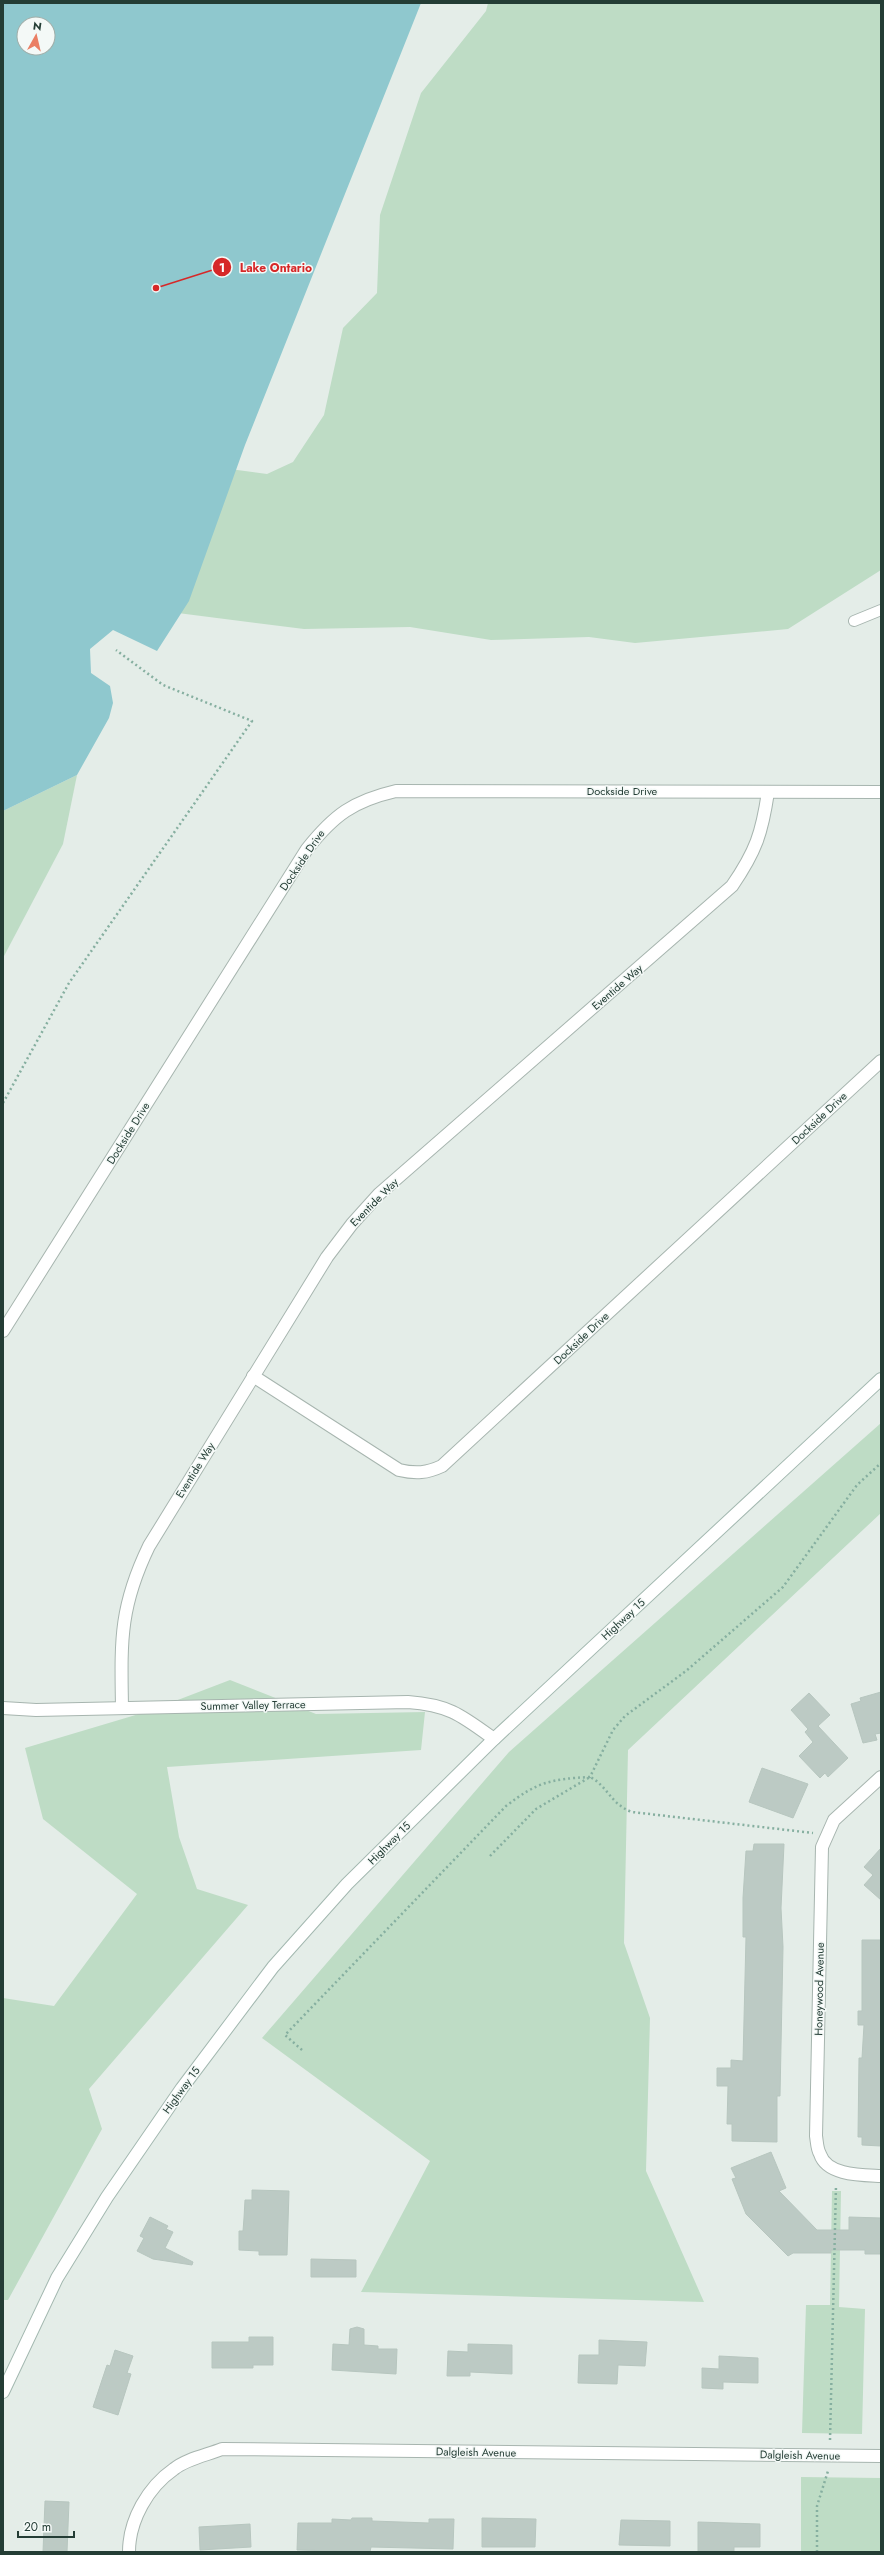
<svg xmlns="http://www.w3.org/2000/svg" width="884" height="2555" viewBox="0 0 884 2555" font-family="Jost,sans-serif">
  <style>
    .green { fill: #bedcc5 }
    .water { fill: #8fc8ce; fill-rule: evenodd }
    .building { fill: #bccac4; stroke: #b7c6bf }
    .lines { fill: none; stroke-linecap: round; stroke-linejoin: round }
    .lane-casing { stroke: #a7b5af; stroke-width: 12 }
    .street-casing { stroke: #a7b5af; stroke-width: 14 }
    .secondary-casing { stroke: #a3b8b0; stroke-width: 14 }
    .path { stroke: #86afa0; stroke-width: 2.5; stroke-dasharray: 2 3; stroke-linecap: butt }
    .lane { stroke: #fff; stroke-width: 10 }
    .street { stroke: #fff; stroke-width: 12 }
    .secondary { stroke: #fff; stroke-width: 12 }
    .labels { text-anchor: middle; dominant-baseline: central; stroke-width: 3; stroke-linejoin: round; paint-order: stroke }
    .street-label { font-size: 11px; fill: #243d35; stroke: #f4f9f7 }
    .leader { fill: none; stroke: #d62828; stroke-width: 1.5 }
    .callout-dot { fill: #d62828; stroke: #f4f9f7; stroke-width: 1.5 }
    .mark-label { font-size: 12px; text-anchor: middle; font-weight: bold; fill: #fff }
    .callout-label { font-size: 12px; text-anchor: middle; font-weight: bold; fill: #d62828; stroke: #f4f9f7; stroke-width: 3; stroke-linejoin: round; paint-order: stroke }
  </style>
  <rect width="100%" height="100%" fill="#e4ede8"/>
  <g class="green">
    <path d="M488 3H881V570L788 629 635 643 589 637 491 640 410 627 304 629 170 612 230 469 267 474 293 462 324 415 343 328 377 293 380 215 421 93 486 11Z"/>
    <path d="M77 775 63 844 3 958V811Z"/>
    <path d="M881 1423V1513L628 1750 624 1943 650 2018 646 2171 704 2302 361 2292 430 2161 262 2038 509 1752Z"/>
    <path d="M230 1680 316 1714 425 1712 421 1750 167 1767 179 1837 197 1889 248 1905 89 2089 102 2129 8 2300H3V1998L54 2006 137 1894 43 1819 25 1748 149 1711Z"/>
    <path d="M832 2191H841L839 2307 865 2309 862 2434 802 2433 806 2305H830Z"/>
    <path d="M801 2477 881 2478V2552H801Z"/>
  </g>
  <path class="water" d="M3 3H421L245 445 189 601 157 651 113 630 90 649 91 673 110 686 113 703 109 718 77 775 3 811ZM24 24H48V48H24Z"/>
  <g class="building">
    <path d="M881 1692V1733L875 1734 877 1740 863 1743 851 1704 861 1701 860 1698Z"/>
    <path d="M809 1693 830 1715 818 1726 848 1758 828 1777 825 1773 820 1778 799 1756 813 1742 805 1732 808 1729 791 1710Z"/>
    <path d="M762 1768 808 1784 793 1818 749 1802Z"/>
    <path d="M754 1844H784L781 1908 783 1947 780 2096H777V2142L732 2141V2124H727L728 2086H717V2068H731V2060L743 2061 746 1937H743V1898L746 1851H753Z"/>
    <path d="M881 1848V1900L864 1885 873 1875 864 1867Z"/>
    <path d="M862 1940H881V2146L862 2145V2137H858L859 2058H862L864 2025H858V2011H862Z"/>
    <path d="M771 2152 786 2188 779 2191 817 2230H849V2217L881 2218V2254H865V2250H831V2253H793L788 2256 746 2214 732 2179 736 2178 731 2168Z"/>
    <path d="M252 2190 289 2191 287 2255H259V2251L239 2250V2231H243L244 2218 245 2200H252Z"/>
    <path d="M150 2217 168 2226 166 2229 173 2232 165 2248 193 2262 192 2265 153 2259 137 2251 144 2238 140 2236Z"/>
    <path d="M311 2259 356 2260V2277H311Z"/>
    <path d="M357 2327 364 2329V2345L378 2346V2349H397L396 2374 332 2370 333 2344 349 2345 350 2329Z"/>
    <path d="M249 2337H273V2365H253V2368H212V2342H249Z"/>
    <path d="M599 2340 647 2342 645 2366 618 2365 617 2384 578 2383 579 2355H599Z"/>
    <path d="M468 2344 512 2345V2374L470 2372V2376H447L448 2351 468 2352Z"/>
    <path d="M115 2350 133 2356 127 2373 131 2374 118 2415 93 2407 107 2365 110 2366Z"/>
    <path d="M719 2356 758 2358V2383L723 2382V2389L702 2388V2368L719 2369Z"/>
    <path d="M45 2501 69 2502 67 2552H43Z"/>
    <path d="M352 2518H372V2521L429 2523V2519H454L453 2549 371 2547 370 2552 297 2550 298 2523H332V2519L351 2520Z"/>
    <path d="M482 2518 536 2519 535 2547H482Z"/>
    <path d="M621 2520 670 2521V2546L619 2545Z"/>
    <path d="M698 2522 760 2524V2547H734V2551H698Z"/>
    <path d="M250 2524 251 2547 200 2550 199 2527Z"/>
  </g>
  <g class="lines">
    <g class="lane-casing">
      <path id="lane" d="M854 621 881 610"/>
    </g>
    <g class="street-casing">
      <g id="street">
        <path d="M3 1331 307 849C334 815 353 801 396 791L881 792"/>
        <path d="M253 1376 399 1470C416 1474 427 1473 442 1466L881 1061"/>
        <path d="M3 1708 36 1710 408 1702C449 1705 461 1715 494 1739"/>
        <path d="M122 1708C121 1642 119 1608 149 1546L327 1257 352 1224 379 1194 732 886C756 851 762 833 768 792"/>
        <path d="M881 1777 834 1820 822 1847 816 2136C817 2142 817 2149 820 2154 827 2176 863 2175 881 2176"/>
        <path d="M129 2552C129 2520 148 2487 174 2469 186 2459 207 2455 222 2449L881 2456"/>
      </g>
    </g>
    <g class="secondary-casing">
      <path id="secondary" d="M3 2392 57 2278 107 2197 182 2088 273 1967 347 1884 494 1739 881 1379"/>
    </g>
    <g class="path">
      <path d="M3 1103 69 983 252 721 163 685 116 650"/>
      <path d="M490 1856 536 1809 590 1777C608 1786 610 1804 632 1812L813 1833"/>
      <path d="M302 2050 285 2035 506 1806C537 1782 551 1779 590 1777L613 1730 625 1716 686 1671 783 1587 857 1485 881 1463"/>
      <path d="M830 2440 836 2185"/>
      <path d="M817 2552V2506L828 2471"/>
    </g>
    <use href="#lane" class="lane"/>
    <use href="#street" class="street"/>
    <use href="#secondary" class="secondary"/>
  </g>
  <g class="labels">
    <g class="street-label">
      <text x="622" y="791">Dockside Drive</text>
      <text transform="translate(302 860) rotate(-56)">Dockside Drive</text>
      <text transform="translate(617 987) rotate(-41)">Eventide Way</text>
      <text transform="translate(819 1118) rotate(-43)">Dockside Drive</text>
      <text transform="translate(128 1133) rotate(-58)">Dockside Drive</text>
      <text transform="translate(374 1202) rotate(-45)">Eventide Way</text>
      <text transform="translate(581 1338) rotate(-43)">Dockside Drive</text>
      <text transform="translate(195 1470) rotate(-58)">Eventide Way</text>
      <text transform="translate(623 1619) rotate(-43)">Highway 15</text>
      <text transform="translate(253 1705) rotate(-1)">Summer Valley Terrace</text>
      <text transform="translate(389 1843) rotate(-45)">Highway 15</text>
      <text transform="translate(819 1989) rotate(-89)">Honeywood Avenue</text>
      <text transform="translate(181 2090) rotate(-54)">Highway 15</text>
      <text transform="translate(476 2452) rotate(1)">Dalgleish Avenue</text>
      <text transform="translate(800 2455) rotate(1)">Dalgleish Avenue</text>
    </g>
  </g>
  <path class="leader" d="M156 288L222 267"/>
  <g class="callout-dot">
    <circle cx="156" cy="288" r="4"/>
    <circle cx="222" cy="267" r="10"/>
  </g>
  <g class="mark-label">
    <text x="222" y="272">1</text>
  </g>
  <g class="callout-label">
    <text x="276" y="272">Lake Ontario</text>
  </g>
  <rect width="884" height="2555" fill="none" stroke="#243d35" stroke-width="8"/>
  <g transform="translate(36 36) rotate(8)"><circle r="19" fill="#f4f9f7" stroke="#a1aea9"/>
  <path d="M0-3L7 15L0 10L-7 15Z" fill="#ea7f64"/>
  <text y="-6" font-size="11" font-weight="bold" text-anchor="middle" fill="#243d35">N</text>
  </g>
  <path d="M18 2531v6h56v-6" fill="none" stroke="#243d35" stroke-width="2"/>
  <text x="24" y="2531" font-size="12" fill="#243d35" stroke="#f4f9f7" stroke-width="3" paint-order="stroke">20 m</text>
</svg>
